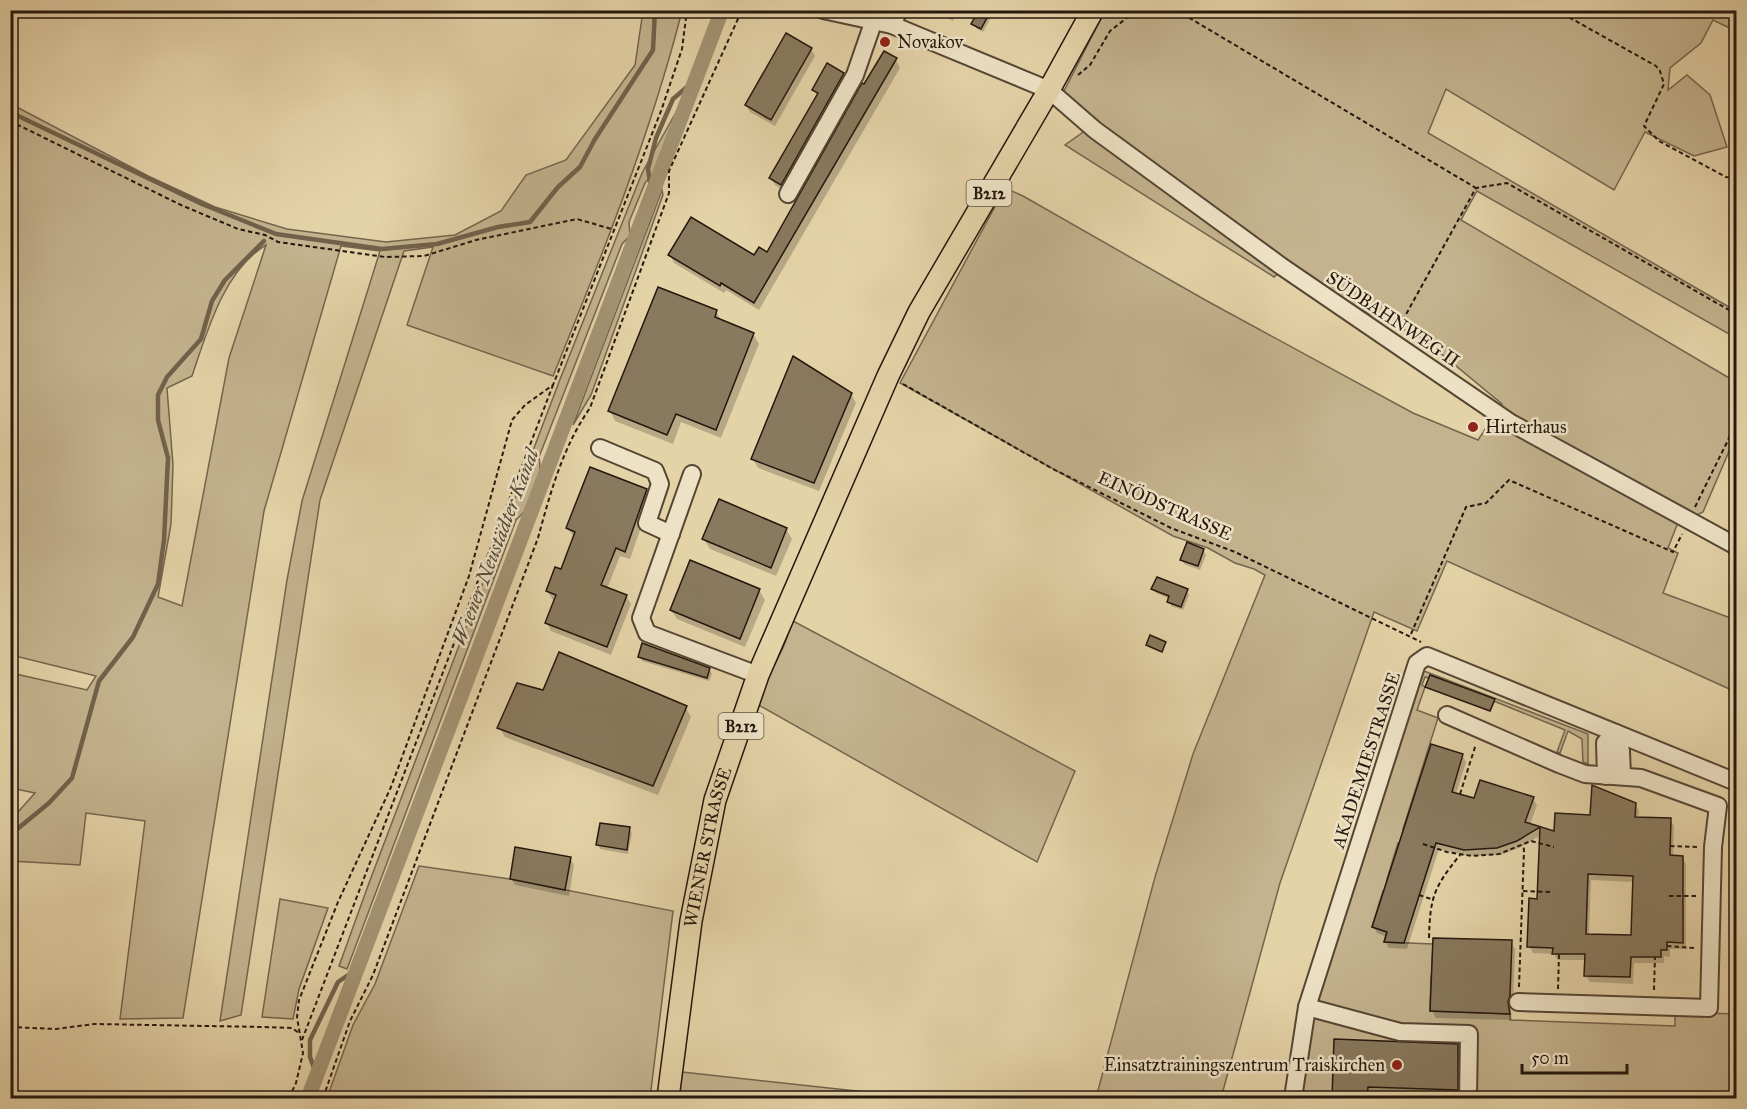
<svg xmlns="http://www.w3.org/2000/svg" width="1747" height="1109" viewBox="0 0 1747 1109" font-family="'IM FELL Great Primer',serif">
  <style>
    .green { fill: #c4b38e; stroke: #74654e; stroke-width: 1.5; fill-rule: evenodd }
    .shadow { fill: #0003; fill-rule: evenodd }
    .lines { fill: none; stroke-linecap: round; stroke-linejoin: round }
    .stream { stroke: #71614b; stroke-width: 4.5 }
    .canal { stroke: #a49374; stroke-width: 15 }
    .building { fill: #89795e; stroke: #25170e; stroke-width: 1.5; fill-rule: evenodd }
    .minor-casing { stroke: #554634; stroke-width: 20 }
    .major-casing { stroke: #25170e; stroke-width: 24 }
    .path { stroke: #25170e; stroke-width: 2; stroke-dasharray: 4.5 3; stroke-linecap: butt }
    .minor { stroke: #eee2c6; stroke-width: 16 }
    .major { stroke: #e5d3a8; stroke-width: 21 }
    .poi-dot { fill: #8f2418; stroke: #eee2c6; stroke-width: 2 }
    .labels { text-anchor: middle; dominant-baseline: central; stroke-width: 5; stroke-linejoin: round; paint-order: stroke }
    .shield { fill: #eee2c6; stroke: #615445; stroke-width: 1.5 }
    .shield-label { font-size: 16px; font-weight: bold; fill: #25170e }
    .poi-label { font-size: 18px; fill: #25170e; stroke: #eee2c6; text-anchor: start }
    .street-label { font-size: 18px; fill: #25170e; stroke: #eee2c6 }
    .water-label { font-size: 20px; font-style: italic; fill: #584937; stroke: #eee2c6 }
  </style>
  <rect width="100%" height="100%" fill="#e5d3a8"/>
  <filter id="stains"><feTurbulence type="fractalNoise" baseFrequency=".00333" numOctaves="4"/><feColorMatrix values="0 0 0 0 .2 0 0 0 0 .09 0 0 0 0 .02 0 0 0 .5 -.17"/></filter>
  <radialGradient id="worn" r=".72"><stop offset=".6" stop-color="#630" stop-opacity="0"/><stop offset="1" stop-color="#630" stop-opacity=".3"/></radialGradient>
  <g class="green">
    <path d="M643 11H682C650 136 602 256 553 376L407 325 433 247 404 251 320 500 241 1015 220 1021 287 580 302 501 380 251 341 246 264 511 183 1018 120 1019 145 821 86 813 80 865 11 861V810L18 812 35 793 11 788V673L87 690 96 676 11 655V104L148 176 215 207 287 229 386 242 455 235 501 211 526 175 566 160 635 65ZM266 245 229 358 182 606 158 597 171 524 173 465 167 388 192 376C207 332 224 270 266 245Z"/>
    <path d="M1105 11H1736V31L1713 20 1701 43 1670 68 1668 90 1687 75 1710 95 1727 147 1694 156 1645 132 1614 190 1446 89 1428 133 1736 311V338L1477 191 1461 220 1736 382V435L1703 512 1677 525 1668 548 1678 553 1663 593 1736 620V692L1447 561 1417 631 1374 612 1280 883 1221 1098H1167L1135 1092 1096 1098 1155 877 1193 754 1265 575 1254 569 1235 563 1208 548 1173 536 900 383 1005 188 1023 196 1207 301 1413 413 1478 440 1502 404 1422 338 1280 272 1274 277 1065 145 1086 130 1064 91Z"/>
    <path d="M680 105 657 170 645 183 629 222 630 236 622 244 539 457C543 483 536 502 516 520L347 969 339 966 369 883 559 382 642 173Z"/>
    <path d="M662 190 663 195 591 395 573 425Z"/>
    <path d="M793 621 1075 771 1037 862 755 703 783 648Z"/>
    <path d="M1424 671 1588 734V764L1583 762 1582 739 1568 731 1560 753 1557 752 1565 730 1430 675 1429 678 1425 677 1422 685 1425 687 1417 710 1438 718 1403 829 1404 845 1398 843 1387 879 1388 892 1383 891 1372 927 1387 932 1384 942 1433 944 1432 964 1437 965 1431 976 1430 1011 1510 1014V1020L1675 1026V1012L1736 1014V1098H1301L1313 1018Z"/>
    <path d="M419 866 510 879 673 911 650 1098H327L353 1025 375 984Z"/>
    <path d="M280 899 328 908 299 989 293 1019 262 1017Z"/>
    <path d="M682 1072 921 1098H679Z"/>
  </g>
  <g class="shadow">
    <path d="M934 10H958L953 21Z"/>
    <path d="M980 10H995L983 32 976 28 973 24Z"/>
    <path d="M811 49 815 56 775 126 750 112 746 105Z"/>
    <path d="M896 60 900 68 759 310 726 290 724 293 674 263 670 255 754 257 768 254Z"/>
    <path d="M843 74 847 81 785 191 775 185 771 178 818 97 814 90Z"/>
    <path d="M716 311 722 322 753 334 759 344 721 438 681 422 673 444 615 421 610 411Z"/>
    <path d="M851 394 856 403 819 491 758 468 753 459Z"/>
    <path d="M646 490 651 499 630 559 620 556 607 589 626 596 631 604 611 655 551 631 547 623 555 600 552 599 547 591 561 571 575 538 567 528Z"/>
    <path d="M786 529 792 539 776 576 710 549 704 539Z"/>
    <path d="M1203 550 1206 555 1200 570 1184 564 1182 559Z"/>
    <path d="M691 562 759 590 765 600 745 647 677 619 671 610Z"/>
    <path d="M1153 589 1187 591 1189 595 1183 610 1171 606 1170 599 1156 593Z"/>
    <path d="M1165 643 1163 653 1147 645Z"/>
    <path d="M640 657 709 669 712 674 709 681 642 661Z"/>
    <path d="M1427 687 1494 701 1495 702 1491 712Z"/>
    <path d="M544 692 686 708 691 717 658 795 505 737 499 727Z"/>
    <path d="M1462 755 1466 762 1456 794 1475 800 1533 799 1537 805 1530 825 1556 833 1592 816 1635 804 1639 811 1638 818 1670 819 1674 826 1673 857H1682L1686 864V949H1670V957L1664 956V963H1634L1633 984 1590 982 1586 976V960H1558L1554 954 1533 953 1529 946 1539 900 1541 835 1521 847 1501 855 1468 856 1439 849 1407 949 1389 948 1385 942 1387 937 1377 933 1374 927ZM1591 880 1634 882 1633 936 1589 935Z"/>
    <path d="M629 829 632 833 628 854 600 849 598 845Z"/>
    <path d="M570 858 574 865 569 896 515 885 511 878Z"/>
    <path d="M1434 940 1511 942 1515 949 1513 1003 1511 1010 1512 1020 1436 1018 1432 1011Z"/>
    <path d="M1336 1041 1457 1046 1460 1050 1459 1094H1452V1098H1334Z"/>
  </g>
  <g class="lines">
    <g class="stream">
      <path d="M10 112 202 204 276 234 382 249 437 244 498 227 530 222 558 187 580 167 595 139 653 50 655 10"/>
      <path d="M652 195 648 169 656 138 673 99 695 80"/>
      <path d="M10 835 49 803 72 778 99 681 133 637 158 584 164 540 168 458 158 420V395L167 377 201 339 212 301 225 280 264 241"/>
      <path d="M317 1076 310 1057V1040L338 982 357 969"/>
    </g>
    <path class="canal" d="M308 1098 722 10"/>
  </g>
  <g class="building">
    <path d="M979 10H991L981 29 971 24Z"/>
    <path d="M786 33 812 48 771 120 745 105Z"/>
    <path d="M884 51 897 58 754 303 721 283 720 286 668 255 691 217 754 255 759 247 767 252 862 83 864 84Z"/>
    <path d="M827 63 844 73 781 185 769 178 818 93 812 90Z"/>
    <path d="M658 287 717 310 715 317 754 333 716 430 676 414 667 435 608 411Z"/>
    <path d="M793 356 852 393 814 483 751 459Z"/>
    <path d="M590 467 647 489 625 552 616 548 601 585 627 595 607 647 545 623 556 595 546 591 555 567 561 569 575 532 566 528Z"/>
    <path d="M719 499 787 528 771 568 702 539Z"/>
    <path d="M1187 542 1204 549 1198 566 1180 560Z"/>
    <path d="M690 560 760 589 740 639 670 610Z"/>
    <path d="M1157 577 1188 589 1181 607 1167 602 1169 596 1151 589Z"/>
    <path d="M1150 635 1166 642 1162 652 1146 645Z"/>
    <path d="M642 643 710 668 707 678 638 657Z"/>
    <path d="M559 652 687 706 653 786 497 728 517 683 543 690Z"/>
    <path d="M1430 675 1495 699 1490 711 1425 687Z"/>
    <path d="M1431 744 1463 754 1452 792 1474 798 1480 780 1534 797 1525 822 1554 831 1555 813 1590 815 1592 785 1636 803 1635 817 1671 818 1670 855 1683 856V943L1667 942V950H1661V957H1631L1630 977 1584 976 1585 954H1552L1553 948 1527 947 1529 898 1537 899 1540 827 1517 841 1497 848 1464 850 1436 843 1404 943 1384 942 1387 932 1372 927ZM1588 874 1633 876 1631 935 1586 934Z"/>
    <path d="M600 823 630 827 627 850 596 845Z"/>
    <path d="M515 847 571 857 565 890 510 879Z"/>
    <path d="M1433 938 1512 940 1510 995 1508 1002 1510 1014 1430 1011Z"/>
    <path d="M1334 1039 1458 1044V1090L1368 1087 1367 1098H1332Z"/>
  </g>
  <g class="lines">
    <g class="minor-casing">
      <g id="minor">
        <path d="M823 10 892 25 1049 90 1095 130 1281 266 1511 423 1736 546"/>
        <path d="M892 25 899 10"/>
        <path d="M788 194 855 75 874 20"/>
        <path d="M600 448 655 471 660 484 647 523 671 534"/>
        <path d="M692 474 641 618 647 633 758 675"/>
        <path d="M1447 715 1559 764 1585 774 1641 778 1718 806 1713 847 1709 1008 1518 1002"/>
        <path d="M1606 776 1605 743 1616 733 1621 751 1622 776"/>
        <path d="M1307 1007 1400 1032 1469 1034 1468 1098"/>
        <path d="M1293 1098 1307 1007 1417 663 1427 656 1736 782"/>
      </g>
    </g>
    <g class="major-casing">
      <g id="major">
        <path id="s1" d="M668 1098 691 921 715 800 758 675 888 376 919 312 1049 90 1093 10"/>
      </g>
    </g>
    <g class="path">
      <path d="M1176 10 1476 188"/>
      <path d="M1556 10 1656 66 1660 71 1664 84 1644 126 1659 141 1726 177 1736 178"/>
      <path d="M1078 75 1090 65 1110 31 1137 10"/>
      <path d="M10 121 181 205 238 229 265 235 278 242 385 257 424 256 476 240 577 219 615 230"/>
      <path d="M1399 327 1476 188 1507 183 1736 314"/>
      <path d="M903 384 1053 469 1171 528 1235 552 1421 642"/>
      <path d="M1695 507 1736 424"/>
      <path d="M1411 634 1466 507 1486 503 1509 480 1673 552 1682 534"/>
      <path d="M1460 794 1476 744"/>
      <path d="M1423 844 1447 852 1472 856 1499 854 1531 841 1554 847"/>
      <path d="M1670 846 1697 847"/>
      <path d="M1523 891 1552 892"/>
      <path d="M1419 895 1431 899"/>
      <path d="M1669 896H1697"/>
      <path d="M1429 938C1430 897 1434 887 1460 855"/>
      <path d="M1667 946 1694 948"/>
      <path d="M1519 987 1524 850 1523 845"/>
      <path d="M1558 989 1559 954"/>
      <path d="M1654 990 1655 957"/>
      <path d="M10 1027 56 1029 94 1024 264 1027 292 1028 299 1033"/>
      <path d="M302 1040 553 385"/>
      <path d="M289 1098 296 1083 303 1053 297 1017 299 1000 338 902 391 787 469 576 512 420 525 405 553 385 661 111 682 49 687 10"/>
      <path d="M323 1098 350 1021 373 975 538 538C550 494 563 446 590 408L669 193V171L742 10"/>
    </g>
    <use href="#minor" class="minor"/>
    <use href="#major" class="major"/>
  </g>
  <g class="poi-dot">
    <circle cx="885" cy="42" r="6"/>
    <circle cx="1473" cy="427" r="6"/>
    <circle cx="1397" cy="1065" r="6"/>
  </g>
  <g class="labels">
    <g class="shield">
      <rect x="966.5" y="180" width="45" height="26" rx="4.5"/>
      <rect x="718.5" y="713" width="45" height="26" rx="4.5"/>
    </g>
    <g class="shield-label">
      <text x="989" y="193">B212</text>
      <text x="741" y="726">B212</text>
    </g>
    <g class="poi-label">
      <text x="897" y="42">Novakov</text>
      <text x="1485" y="427">Hirterhaus</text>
      <text x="1385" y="1065" text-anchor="end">Einsatztrainingszentrum Traiskirchen</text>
    </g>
    <g class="street-label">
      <text transform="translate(1393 319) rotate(34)">SÜDBAHNWEG II</text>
      <text transform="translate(1165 506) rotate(24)">EINÖDSTRASSE</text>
      <text transform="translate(1366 760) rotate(-72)">AKADEMIESTRASSE</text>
      <text stroke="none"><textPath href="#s1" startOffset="254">WIENER STRASSE</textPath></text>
    </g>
    <g class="water-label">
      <text transform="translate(495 547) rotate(-69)">Wiener Neustädter Kanal</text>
    </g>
  </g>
  <rect width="1747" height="1109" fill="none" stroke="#e5d3a8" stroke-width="36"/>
  <rect x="12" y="12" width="1723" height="1085" fill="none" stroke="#25170e" stroke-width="3"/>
  <rect x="18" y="18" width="1711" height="1073" fill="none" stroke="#25170e" stroke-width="1.5"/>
  <path d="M1522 1064v9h105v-9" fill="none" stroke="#25170e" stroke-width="3"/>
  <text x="1531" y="1064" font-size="18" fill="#25170e" stroke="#eee2c6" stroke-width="4.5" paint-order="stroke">50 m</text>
  <rect width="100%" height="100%" filter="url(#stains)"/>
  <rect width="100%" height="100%" fill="url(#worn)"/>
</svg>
